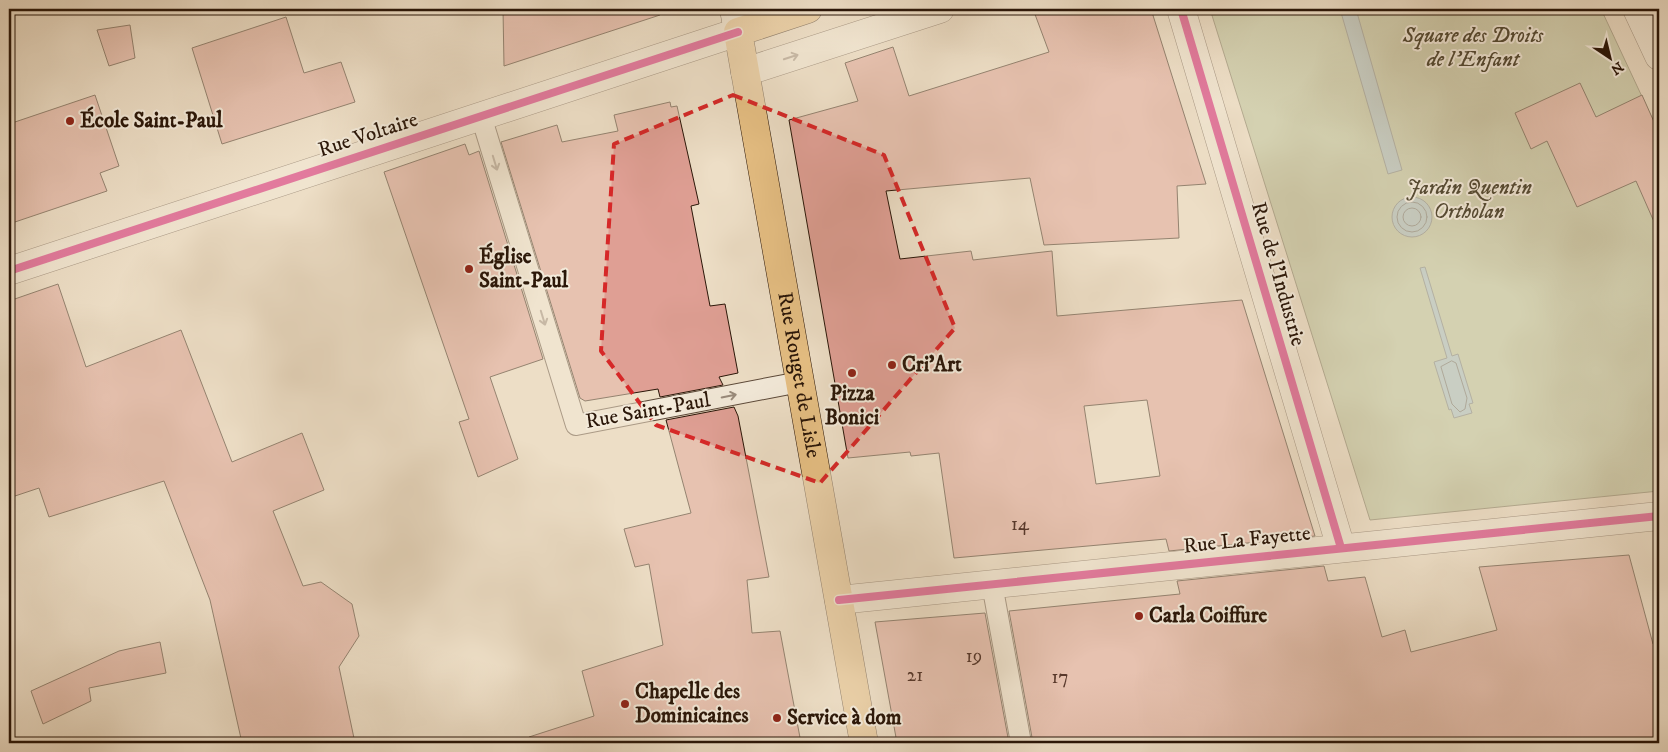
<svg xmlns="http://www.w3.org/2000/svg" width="1668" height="752" viewBox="0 0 1668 752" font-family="'IM FELL DW Pica',serif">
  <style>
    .green { fill: #b6c297; stroke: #706c50 }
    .water { fill: #9dbabe; stroke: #6f7875 }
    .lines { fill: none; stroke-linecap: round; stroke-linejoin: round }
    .shore { stroke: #646863; stroke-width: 1 }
    .building { fill: #df9f94; stroke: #2a1608; fill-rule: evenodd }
    .service-casing { stroke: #5b4838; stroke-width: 22 }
    .minor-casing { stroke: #5b4838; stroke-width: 29 }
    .tertiary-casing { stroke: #5b4838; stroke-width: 29 }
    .secondary-casing { stroke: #2a1608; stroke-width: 29 }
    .primary-casing { stroke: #2a1608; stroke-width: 29 }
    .service { stroke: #f3eada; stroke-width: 20 }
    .minor { stroke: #f3eada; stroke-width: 28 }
    .tertiary { stroke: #f3eada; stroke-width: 28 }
    .secondary { stroke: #f3eada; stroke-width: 28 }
    .primary { stroke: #e6bf83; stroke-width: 28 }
    .cycleway-casing { stroke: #f3eada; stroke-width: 11 }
    .cycleway { stroke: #d6006c; stroke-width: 8 }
    .oneway { stroke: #998b7c }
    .marked { fill: none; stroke: #d62828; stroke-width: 4; stroke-dasharray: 10 6; stroke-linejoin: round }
    .poi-dot { fill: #8f2418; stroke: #f3eada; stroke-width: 2 }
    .labels { text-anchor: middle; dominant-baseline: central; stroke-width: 4; stroke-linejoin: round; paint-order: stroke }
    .number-label { font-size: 19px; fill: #57382b }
    .park-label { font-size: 21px; font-style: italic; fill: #544a33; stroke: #f3eada }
    .poi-label { font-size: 21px; font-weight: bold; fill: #2a1608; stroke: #f3eada; text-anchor: start }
    .street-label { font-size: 21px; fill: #2a1608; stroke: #f3eada }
  </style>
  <rect width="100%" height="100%" fill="#eddec6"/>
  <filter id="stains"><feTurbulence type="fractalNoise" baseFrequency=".004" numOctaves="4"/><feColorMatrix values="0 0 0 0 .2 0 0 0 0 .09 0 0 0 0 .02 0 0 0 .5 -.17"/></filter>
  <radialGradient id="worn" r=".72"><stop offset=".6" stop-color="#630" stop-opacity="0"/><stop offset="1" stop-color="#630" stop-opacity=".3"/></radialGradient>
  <path class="green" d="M1210 9H1601L1659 133V491L1370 520Z"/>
  <g class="water">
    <path d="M1340 9H1356L1402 170 1388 174Z"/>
    <circle cx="1412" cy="217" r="20"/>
    <path d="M1425 267 1452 356 1458 354 1473 403 1469 404 1472 413 1454 418 1451 409 1449 410 1434 362 1447 358 1420 268Z"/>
  </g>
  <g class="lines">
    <g class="shore">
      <circle cx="1412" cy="217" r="15"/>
      <circle cx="1412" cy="217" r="9"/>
      <path d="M1452 361 1456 363 1467 398 1465 409 1460 412 1452 404 1441 367Z"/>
    </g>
  </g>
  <g class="building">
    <path d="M503 9H659L660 15 504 66Z"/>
    <path d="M1033 9H1151L1206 184 1177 186 1179 238 1044 245 1030 178 886 191 900 259 971 251 973 260 1052 251 1057 316 1242 300 1315 536 1169 551 1166 539 954 558 939 453 911 456 910 452 848 458 789 120 858 101 845 63 893 47 909 96 1049 52ZM1147 400 1160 476 1096 484 1084 406Z"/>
    <path d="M286 17 304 73 341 62 355 102 222 144 192 48Z"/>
    <path d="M130 25 135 58 109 66 97 30Z"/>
    <path d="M1580 83 1596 117 1642 95 1659 133V233L1636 181 1577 207 1547 141 1531 149 1515 113Z"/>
    <path d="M95 95 119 166 100 173 107 191 9 224V124Z"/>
    <path d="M670 102 671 107 677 106 699 204 691 206 710 306 725 304 738 373 719 377 723 385 660 397 658 389 585 401 580 398 501 142 557 125 562 142 618 131 614 115Z"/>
    <path d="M465 144 469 155 479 151 543 359 490 377 518 459 478 477 459 422 469 419 384 172Z"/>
    <path d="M58 284 86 367 181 330 232 462 302 433 324 490 273 511 303 586 321 582 352 604 359 636 339 667 355 743H242L210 600 164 481 49 517 39 488 9 498V301Z"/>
    <path d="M734 407 738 416 769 577 747 580 752 633 780 631 801 743H530L529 737 594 716 582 671 663 645 649 564 635 567 624 529 691 513 666 420Z"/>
    <path d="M1629 555 1653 644 1659 643V743H1033L1009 611 1180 594 1177 581 1324 566 1328 581 1365 577 1382 637 1405 630 1411 652 1497 630 1479 567Z"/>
    <path d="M985 613 1009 743H897L875 622Z"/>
    <path d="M160 642 166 673 89 688 91 701 43 724 31 691 119 651Z"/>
  </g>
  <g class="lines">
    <g class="service-casing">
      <g id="service">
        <path d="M481 116 576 425 800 382"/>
        <path d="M992 584 1021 743"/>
      </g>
    </g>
    <g class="minor-casing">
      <g id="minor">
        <path d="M1181 9 1341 548"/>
        <path d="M1637 9 1659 56"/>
        <path d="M745 72 940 9"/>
        <path d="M839 600 1659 516"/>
      </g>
    </g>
    <g class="tertiary-casing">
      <path id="tertiary" d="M9 271 738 32"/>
    </g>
    <g class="secondary-casing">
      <path id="secondary" d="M734 9 738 32"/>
    </g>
    <g class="primary-casing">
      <g id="primary">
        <path id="s1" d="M808 9 738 32 864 743"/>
      </g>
    </g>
    <use href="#service" class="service"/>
    <use href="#minor" class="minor"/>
    <use href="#tertiary" class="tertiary"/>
    <use href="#secondary" class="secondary"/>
    <use href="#primary" class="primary"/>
    <g class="cycleway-casing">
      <g id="cycleway">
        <path d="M1181 9 1341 548"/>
        <path d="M9 271 738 32"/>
        <path d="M839 600 1659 516"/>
      </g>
    </g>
    <use href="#cycleway" class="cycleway"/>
  </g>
  <defs><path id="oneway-shaft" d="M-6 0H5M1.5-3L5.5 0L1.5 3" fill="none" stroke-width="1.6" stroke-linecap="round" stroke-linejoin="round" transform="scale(1.25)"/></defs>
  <g class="oneway">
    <use href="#oneway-shaft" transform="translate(791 57) rotate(-18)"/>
    <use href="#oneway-shaft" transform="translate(495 163) rotate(73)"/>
    <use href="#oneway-shaft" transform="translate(543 318) rotate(73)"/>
    <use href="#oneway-shaft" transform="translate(729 396) rotate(-11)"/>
  </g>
  <path d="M0 0H1668V752H0ZM733 95 884 155 955 328 820 483 656 425 601 351 614 144Z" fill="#eddec6" fill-opacity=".55" fill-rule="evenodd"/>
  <path class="marked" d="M733 95 884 155 955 328 820 483 656 425 601 351 614 144Z"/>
  <g class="poi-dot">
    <circle cx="70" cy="121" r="5"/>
    <circle cx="469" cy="269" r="5"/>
    <circle cx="892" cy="365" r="5"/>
    <circle cx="852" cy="373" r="5"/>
    <circle cx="1139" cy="616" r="5"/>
    <circle cx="625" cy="704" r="5"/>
    <circle cx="777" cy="718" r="5"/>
  </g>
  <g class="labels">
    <g class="number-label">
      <text x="1020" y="524">14</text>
      <text x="974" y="656">19</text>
      <text x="915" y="675">21</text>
      <text x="1060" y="677">17</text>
    </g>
    <g class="park-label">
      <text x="1473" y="36">Square des Droits<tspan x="1473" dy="24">de l'Enfant</tspan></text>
      <text x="1469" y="188">Jardin Quentin<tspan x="1469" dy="24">Ortholan</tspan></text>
    </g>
    <g class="poi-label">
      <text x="80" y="121">École Saint-Paul</text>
      <text x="479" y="257">Église<tspan x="479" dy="24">Saint-Paul</tspan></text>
      <text x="902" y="365">Cri'Art</text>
      <text x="852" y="394" text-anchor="middle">Pizza<tspan x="852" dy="24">Bonici</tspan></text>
      <text x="1149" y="616">Carla Coiffure</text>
      <text x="635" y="692">Chapelle des<tspan x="635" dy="24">Dominicaines</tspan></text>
      <text x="787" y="718">Service à dom</text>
    </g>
    <g class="street-label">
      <text transform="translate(368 135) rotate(-18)">Rue Voltaire</text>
      <text transform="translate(1278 274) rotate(74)">Rue de l'Industrie</text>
      <text stroke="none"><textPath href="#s1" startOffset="422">Rue Rouget de Lisle</textPath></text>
      <text transform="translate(648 411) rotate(-10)">Rue Saint-Paul</text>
      <text transform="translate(1247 540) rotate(-6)">Rue La Fayette</text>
    </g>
  </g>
  <rect width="1668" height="752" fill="none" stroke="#eddec6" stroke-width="30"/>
  <rect x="10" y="10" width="1648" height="732" fill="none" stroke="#2a1608" stroke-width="2.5"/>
  <rect x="15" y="15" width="1638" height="722" fill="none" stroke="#2a1608"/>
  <g transform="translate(1610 58) rotate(145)" stroke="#f3eada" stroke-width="4" paint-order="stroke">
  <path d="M0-4L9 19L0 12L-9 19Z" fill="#2a1608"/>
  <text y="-8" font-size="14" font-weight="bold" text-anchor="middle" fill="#2a1608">N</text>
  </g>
  <rect width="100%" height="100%" filter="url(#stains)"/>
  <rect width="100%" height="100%" fill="url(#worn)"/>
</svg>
